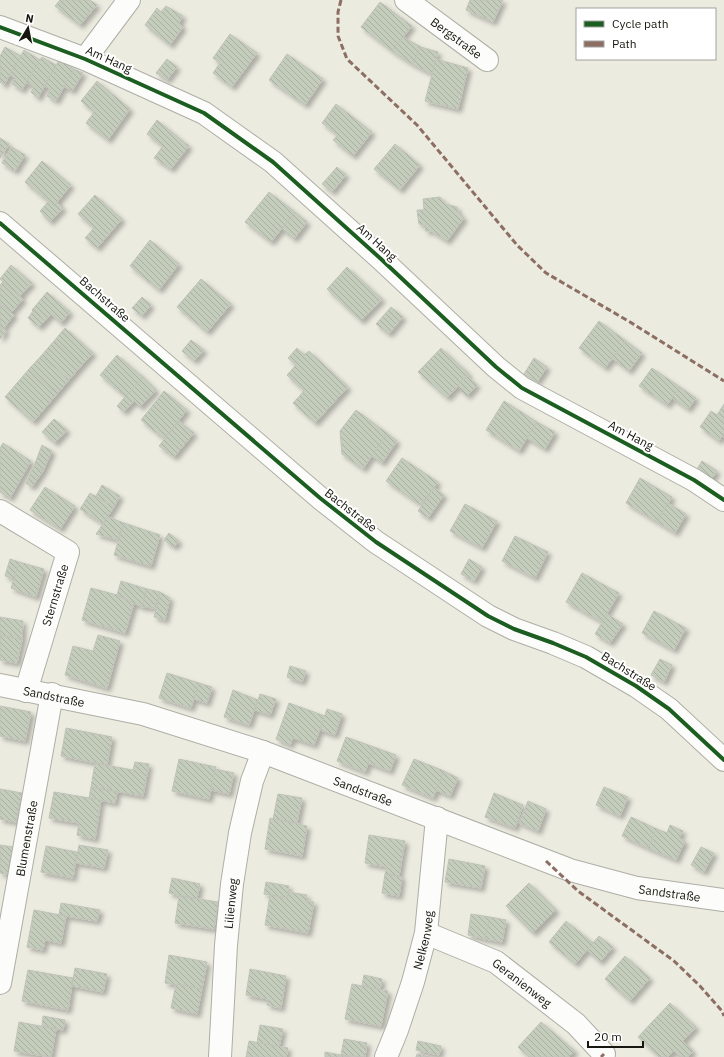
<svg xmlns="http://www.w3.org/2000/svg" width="724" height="1057" viewBox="0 0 724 1057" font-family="'IBM Plex Sans',sans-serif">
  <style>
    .building { fill: url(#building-back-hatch); stroke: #c0c2ba; filter: url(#shadow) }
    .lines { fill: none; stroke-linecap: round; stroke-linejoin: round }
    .minor-casing { stroke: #aeaea6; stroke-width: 24 }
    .minor { stroke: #fcfcfa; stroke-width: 22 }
    .quiet { stroke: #8d6e63; stroke-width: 3; stroke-dasharray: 6 3; stroke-linecap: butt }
    .cycleway-casing { stroke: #fff; stroke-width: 6 }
    .cycleway { stroke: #1b5e20; stroke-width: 4 }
    .labels { text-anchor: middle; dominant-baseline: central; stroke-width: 4; stroke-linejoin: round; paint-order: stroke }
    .street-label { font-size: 12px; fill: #17170f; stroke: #fff }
  </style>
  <defs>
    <pattern id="building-back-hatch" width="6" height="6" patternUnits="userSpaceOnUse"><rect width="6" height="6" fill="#c4cdbb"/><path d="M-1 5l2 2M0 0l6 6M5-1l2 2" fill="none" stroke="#a8afa0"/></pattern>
    <filter id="shadow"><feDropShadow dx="3.5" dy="3.5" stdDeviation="2" flood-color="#0004"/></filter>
  </defs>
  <rect width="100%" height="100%" fill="#ebebe0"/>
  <g class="building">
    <path d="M60 0H90L97 5 80 25 55 6Z"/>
    <path d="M470 0H503L493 22 466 10Z"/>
    <path d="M380 2 412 26 392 51 361 27Z"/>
    <path d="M166 6 183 16 179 23 183 27 170 45 145 25 157 8 161 12Z"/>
    <path d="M230 34 257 53 232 87 213 73 220 63 213 58Z"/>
    <path d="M403 37 421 47 412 64 392 51Z"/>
    <path d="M5 47 21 56 4 85 0 82V56Z"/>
    <path d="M421 47 438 52 432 74 412 64Z"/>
    <path d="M24 50 40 60 22 90 12 84 15 78 10 75Z"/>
    <path d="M287 54 323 79 305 105 269 80Z"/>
    <path d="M42 57 56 65 38 98 31 92 34 87 26 82Z"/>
    <path d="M167 59 177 67 167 80 156 73Z"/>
    <path d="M436 59 468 68 458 109 425 101Z"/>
    <path d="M59 60 74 69 56 101 47 96 50 89 45 86Z"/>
    <path d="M74 69 83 73 72 91 64 86Z"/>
    <path d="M97 81 130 109 108 140 86 123 94 112 81 101Z"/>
    <path d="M336 104 372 132 353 156 333 140 338 135 322 123Z"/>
    <path d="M157 120 189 146 171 169 154 158 163 146 147 134Z"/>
    <path d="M0 138 9 144 0 158Z"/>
    <path d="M395 144 420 165 400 190 374 169Z"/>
    <path d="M12 147 25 155 15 171 2 163Z"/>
    <path d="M42 161 71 185 54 206 25 182Z"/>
    <path d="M337 167 346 175 332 192 322 184Z"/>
    <path d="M269 192 295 212 271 242 245 222Z"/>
    <path d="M95 195 122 219 97 248 85 238 94 228 78 214Z"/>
    <path d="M440 197 446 204 457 207 458 212 464 218 447 241 431 231H425L426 225 419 224 417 210H424L423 199Z"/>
    <path d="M49 201 54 206 57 202 63 208 50 222 40 211Z"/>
    <path d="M295 212 307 222 294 239 282 229Z"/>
    <path d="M150 240 179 264 159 290 130 266Z"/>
    <path d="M11 265 32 283 20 296 0 279Z"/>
    <path d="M347 267 382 299 361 321 327 289Z"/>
    <path d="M201 279 231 304 207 332 177 307Z"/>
    <path d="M3 282 23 299 11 313 0 303V285Z"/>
    <path d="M47 292 70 312 61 323 51 314 45 321 32 310Z"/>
    <path d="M142 297 151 305 142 316 132 308Z"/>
    <path d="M0 303 14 315 3 329 0 327Z"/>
    <path d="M391 307 403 317 389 334 376 324Z"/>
    <path d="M33 311 45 321 39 327 28 318Z"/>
    <path d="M599 321 626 341 605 368 579 348Z"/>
    <path d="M0 327 6 331 0 339Z"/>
    <path d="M65 328 93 353 82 365 54 341Z"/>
    <path d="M191 340 204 350 194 361 182 351Z"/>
    <path d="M54 341 82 365 69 380 41 356Z"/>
    <path d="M626 341 642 353 629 371 612 358Z"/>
    <path d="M297 348 304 355 309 351 348 387 315 423 293 403 304 391 287 375 296 365 288 358Z"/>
    <path d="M441 348 469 374 447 398 418 372Z"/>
    <path d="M117 355 143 377 126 397 100 375Z"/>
    <path d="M41 356 69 380 57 394 29 369Z"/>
    <path d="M534 358 547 367 537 382 524 374Z"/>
    <path d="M652 368 680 387 667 405 639 386Z"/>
    <path d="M29 369 57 394 33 422 5 397Z"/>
    <path d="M467 376 477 385 467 396 457 386Z"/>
    <path d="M143 377 156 390 140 407 134 401 124 412 117 406Z"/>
    <path d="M680 387 696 398 688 409 672 398Z"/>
    <path d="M164 391 187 410 164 439 141 420Z"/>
    <path d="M504 401 537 422 519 451 486 430Z"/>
    <path d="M724 404V437L722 436 719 441 700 427 711 411 717 415Z"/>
    <path d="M356 410 387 433 363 469 342 454 340 431Z"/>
    <path d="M54 419 67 430 55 443 42 432Z"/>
    <path d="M179 421 194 433 174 457 159 446Z"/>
    <path d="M537 422 555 432 545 449 527 438Z"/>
    <path d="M387 433 397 441 382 463 372 456Z"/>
    <path d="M3 443 31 461 10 498 0 492V448Z"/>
    <path d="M42 445 52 451 43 471 34 466Z"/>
    <path d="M402 458 438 482 421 505 386 481Z"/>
    <path d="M702 461 717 471 708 484 694 474Z"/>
    <path d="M34 466 43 471 32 487 26 483Z"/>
    <path d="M640 478 672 497 657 522 626 503Z"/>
    <path d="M102 485 120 496 114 507 96 496Z"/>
    <path d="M45 487 75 506 60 529 30 510Z"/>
    <path d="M434 488 444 495 428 518 418 511Z"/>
    <path d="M90 493 114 507 103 524 80 509Z"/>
    <path d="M668 503 686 514 675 533 657 522Z"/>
    <path d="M465 504 497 521 482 548 450 531Z"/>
    <path d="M108 517 124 523 118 540 96 534Z"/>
    <path d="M124 523 160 535 151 566 114 555Z"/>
    <path d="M169 533 179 541 174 547 164 540Z"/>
    <path d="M515 536 548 552 535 578 502 561Z"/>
    <path d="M10 559 19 562 14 579 5 576Z"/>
    <path d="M469 559 482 567 474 581 461 574Z"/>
    <path d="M19 562 44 569 36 597 11 588Z"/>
    <path d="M582 573 619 593 602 622 566 602Z"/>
    <path d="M121 581 147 589 142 607 117 595Z"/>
    <path d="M91 588 117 595 134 603 125 633 82 620Z"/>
    <path d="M147 589 160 592 155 608 142 607Z"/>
    <path d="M160 592 170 598 165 620 154 617Z"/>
    <path d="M654 611 686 628 674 650 642 633Z"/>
    <path d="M607 614 623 624 610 643 595 634Z"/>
    <path d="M0 617 23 621 22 640 0 635Z"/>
    <path d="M0 635 22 640 17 663 0 660Z"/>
    <path d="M98 635 120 641 107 688 65 675 73 646 93 651Z"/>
    <path d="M660 659 672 665 664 682 651 675Z"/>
    <path d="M290 666 306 671 302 682 287 677Z"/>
    <path d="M167 673 199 683 191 708 159 698Z"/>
    <path d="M199 683 212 687 207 703 194 699Z"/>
    <path d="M233 690 258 700 249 725 224 717Z"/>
    <path d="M260 694 276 699 270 715 255 710Z"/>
    <path d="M289 703 325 716 314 745 293 738 290 745 276 739Z"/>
    <path d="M0 706 31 712 25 741 0 736Z"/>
    <path d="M327 709 342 714 335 735 320 730Z"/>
    <path d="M66 728 112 737 107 765 61 756Z"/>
    <path d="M346 737 374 747 365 772 337 761Z"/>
    <path d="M374 747 396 755 390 771 368 763Z"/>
    <path d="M179 759 216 767 209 799 172 791Z"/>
    <path d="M414 759 444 771 433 798 402 785Z"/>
    <path d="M135 762 149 764 143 796 91 787 95 763 133 770Z"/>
    <path d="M215 769 234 773 229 794 211 790Z"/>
    <path d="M444 771 458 778 450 796 436 790Z"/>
    <path d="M91 787 117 792 115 803 89 798Z"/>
    <path d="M604 787 628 797 620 816 596 805Z"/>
    <path d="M0 789 22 793 16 822 0 819Z"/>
    <path d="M54 792 101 800 95 839 77 835 79 823 49 818Z"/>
    <path d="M494 793 523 805 515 828 485 817Z"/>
    <path d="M278 794 302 798 297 823 273 819Z"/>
    <path d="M528 801 546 809 538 831 519 823Z"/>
    <path d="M631 817 657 829 648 848 622 836Z"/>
    <path d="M270 818 307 826 302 856 265 849Z"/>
    <path d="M670 825 683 831 679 838 685 841 676 860 648 848 657 829 667 833Z"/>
    <path d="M369 835 405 841 399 876 385 874 387 867 365 863Z"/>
    <path d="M0 845 13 847 8 874 0 873Z"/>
    <path d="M79 845 108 850 104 868 76 863Z"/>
    <path d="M46 846 77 852 73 878 41 872Z"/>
    <path d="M701 847 714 853 704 872 691 865Z"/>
    <path d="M449 859 485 866 481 888 445 882Z"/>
    <path d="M385 874 402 877 399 896 382 893Z"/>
    <path d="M172 878 200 884 197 899 169 893Z"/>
    <path d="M266 882 289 886 287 898 264 894Z"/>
    <path d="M529 883 556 910 533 933 506 906Z"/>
    <path d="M288 892 307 895 306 901 314 902 308 933 265 925 270 895 287 898Z"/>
    <path d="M179 896 218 902 214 929 175 923Z"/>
    <path d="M61 903 100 910 97 921 59 915Z"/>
    <path d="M34 910 66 916 61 943 45 940 43 950 27 947Z"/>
    <path d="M471 914 490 917 485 939 468 935Z"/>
    <path d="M490 917 506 920 502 942 485 939Z"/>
    <path d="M566 921 593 943 575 964 549 942Z"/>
    <path d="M599 936 613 947 600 962 587 950Z"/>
    <path d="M169 955 207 962 202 989 165 983Z"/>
    <path d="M625 956 650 978 630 1001 605 979Z"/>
    <path d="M75 968 107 974 103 992 72 986Z"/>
    <path d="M250 969 286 976 281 1008 267 1005 268 999 246 995Z"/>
    <path d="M28 970 73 978 68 1010 22 1001Z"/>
    <path d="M364 975 382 979 380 990 362 986Z"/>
    <path d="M176 984 202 989 197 1014 171 1008Z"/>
    <path d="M352 984 388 991 381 1026 345 1019Z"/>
    <path d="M670 1003 696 1027 683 1041 693 1051 688 1057H680L674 1051 668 1057H659L638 1037Z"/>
    <path d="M43 1016 65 1020 63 1030 42 1026Z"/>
    <path d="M19 1022 56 1029 51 1057 14 1051Z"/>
    <path d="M541 1022 575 1051 569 1057H529L518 1047Z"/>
    <path d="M260 1025 283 1029 279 1047 257 1043Z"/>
    <path d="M344 1039 367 1043 365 1057 341 1055Z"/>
    <path d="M249 1041 288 1048 286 1057H246Z"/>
    <path d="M418 1041 441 1046 439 1055 416 1050Z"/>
    <path d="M325 1052 341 1055 350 1057H325Z"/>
    <path d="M417 1054 430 1057H416Z"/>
  </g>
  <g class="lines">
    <g class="minor-casing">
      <g id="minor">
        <path id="s1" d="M406 0 487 60"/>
        <path d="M0 27 85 59 204 113 273 162 381 259 496 367 522 388 694 480 724 500"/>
        <path d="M85 59 129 0"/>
        <path d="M0 223 320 498 376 542 488 616 514 629 553 643 586 657 636 686 669 709 724 760"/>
        <path d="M0 511 68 552 26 691"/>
        <path id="s2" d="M0 685 143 714 263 752 570 870 637 888 724 900"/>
        <path id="s3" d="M426 933 496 962 576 1024 604 1054"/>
        <path id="s4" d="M0 983 52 694"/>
        <path id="s5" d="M220 1057 226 945 232 884 240 833 252 781 263 752"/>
        <path id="s6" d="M386 1057 397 1030 413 982 426 933 437 818"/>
      </g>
    </g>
    <use href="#minor" class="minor"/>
    <g class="quiet">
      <path d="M341 0 338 12V36L347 59 417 125 517 245 546 273 630 322 724 381"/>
      <path d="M546 861 578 891 674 961 700 986 722 1011 724 1016"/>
      <path d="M601 1057 604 1054"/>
    </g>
    <g class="cycleway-casing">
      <g id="cycleway">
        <path d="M0 27 85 59 204 113 273 162 381 259 496 367 522 388 694 480 724 500"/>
        <path d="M0 223 320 498 376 542 488 616 514 629 553 643 586 657 636 686 669 709 724 760"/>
      </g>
    </g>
    <use href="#cycleway" class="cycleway"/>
  </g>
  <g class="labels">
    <g class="street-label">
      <text stroke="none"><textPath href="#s1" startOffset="63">Bergstraße</textPath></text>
      <text transform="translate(109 59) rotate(24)">Am Hang</text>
      <text transform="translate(377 242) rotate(42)">Am Hang</text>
      <text transform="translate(105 299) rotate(41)">Bachstraße</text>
      <text transform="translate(631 435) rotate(28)">Am Hang</text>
      <text transform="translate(351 510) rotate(38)">Bachstraße</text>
      <text transform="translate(55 595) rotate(-73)">Sternstraße</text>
      <text transform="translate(629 671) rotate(32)">Bachstraße</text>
      <text stroke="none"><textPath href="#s2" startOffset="55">Sandstraße</textPath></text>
      <text stroke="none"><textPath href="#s2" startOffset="379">Sandstraße</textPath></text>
      <text stroke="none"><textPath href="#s4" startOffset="147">Blumenstraße</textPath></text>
      <text stroke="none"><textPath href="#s2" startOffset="703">Sandstraße</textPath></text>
      <text stroke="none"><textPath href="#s5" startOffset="154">Lilienweg</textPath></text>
      <text stroke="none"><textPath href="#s6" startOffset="123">Nelkenweg</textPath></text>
      <text stroke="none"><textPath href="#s3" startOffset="109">Geranienweg</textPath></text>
    </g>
  </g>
  <rect x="576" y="8" width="140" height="52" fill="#ffffff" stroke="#a2a29f"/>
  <rect x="584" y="21" width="20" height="6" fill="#1b5e20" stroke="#a2a29f"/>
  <text x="612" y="28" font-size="12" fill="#17170f">Cycle path</text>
  <rect x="584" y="41" width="20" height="6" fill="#8d6e63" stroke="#a2a29f"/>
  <text x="612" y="48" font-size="12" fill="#17170f">Path</text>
  <g transform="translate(28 28) rotate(10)" stroke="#ffffff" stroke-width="3" paint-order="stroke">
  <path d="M0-3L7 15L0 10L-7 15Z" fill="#17170f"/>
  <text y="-6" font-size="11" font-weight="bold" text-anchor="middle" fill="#17170f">N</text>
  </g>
  <path d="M588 1041v6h55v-6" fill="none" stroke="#17170f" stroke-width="2"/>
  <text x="594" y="1041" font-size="12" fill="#17170f" stroke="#ffffff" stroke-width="3" paint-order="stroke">20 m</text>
</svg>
